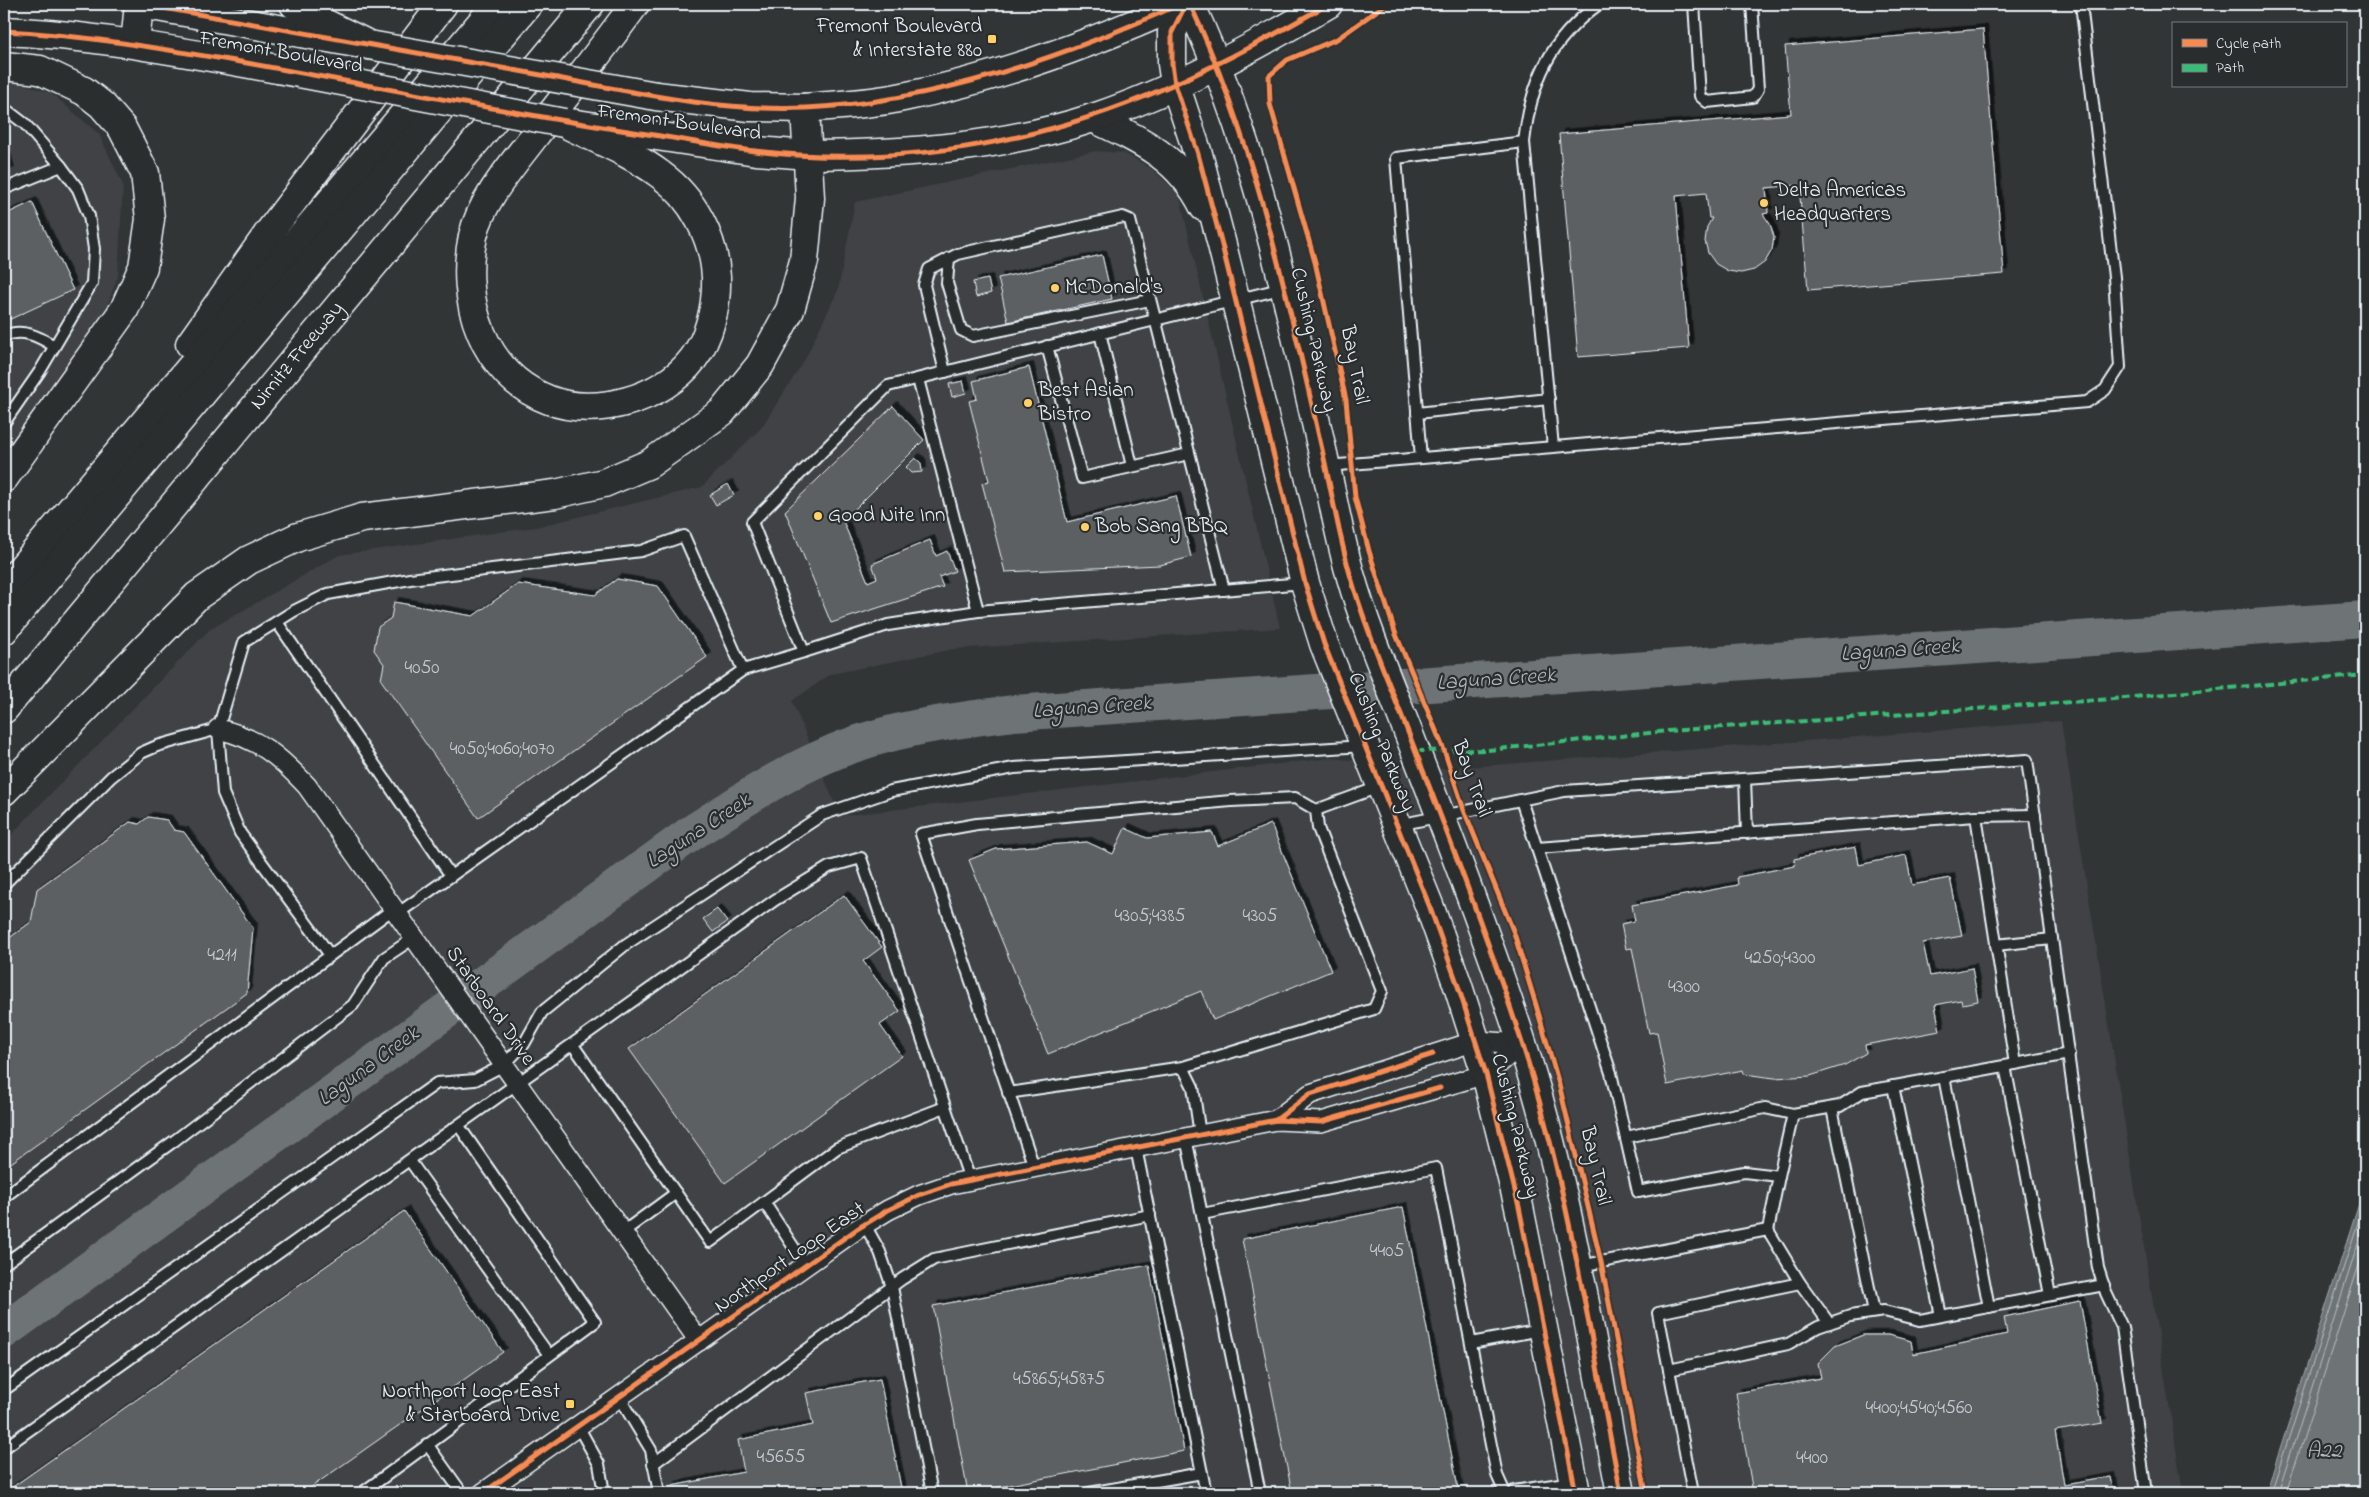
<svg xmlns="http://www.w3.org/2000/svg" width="2369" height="1497" viewBox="0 0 2369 1497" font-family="'Indie Flower',sans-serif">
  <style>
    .built { fill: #3f4244 }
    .water { fill: #6e7376; stroke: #9fa5aa }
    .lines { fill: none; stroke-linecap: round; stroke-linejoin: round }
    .shore { stroke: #b7bfc4; stroke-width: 1 }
    .river { stroke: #6e7376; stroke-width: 36 }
    .building { fill: #5c6063; stroke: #e8f1f8; filter: url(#shadow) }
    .service-casing { stroke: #e8f1f8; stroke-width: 14 }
    .minor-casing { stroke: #e8f1f8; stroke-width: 22 }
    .secondary-casing { stroke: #e8f1f8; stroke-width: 31 }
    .primary-casing { stroke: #e8f1f8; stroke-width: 31 }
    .motorway-casing { stroke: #e8f1f8; stroke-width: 31 }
    .service { stroke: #2a2d2e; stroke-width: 10 }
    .minor { stroke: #2a2d2e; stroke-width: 19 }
    .secondary { stroke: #2a2d2e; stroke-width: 28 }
    .primary { stroke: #2a2d2e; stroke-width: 28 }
    .motorway { stroke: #2a2d2e; stroke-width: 28 }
    .primary-bridge-casing { stroke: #e8f1f8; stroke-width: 31; stroke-linecap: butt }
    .primary-bridge { stroke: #2a2d2e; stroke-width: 28 }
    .quiet { stroke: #3abd76; stroke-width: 4; stroke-dasharray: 8 4; stroke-linecap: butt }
    .cycleway-casing { stroke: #2a2d2e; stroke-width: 8 }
    .cycleway { stroke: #f68b52; stroke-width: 5 }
    .poi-dot { fill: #ffd166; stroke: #2a2d2e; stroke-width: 2 }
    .labels { text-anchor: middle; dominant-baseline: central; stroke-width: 4.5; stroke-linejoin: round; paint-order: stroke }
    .number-label { font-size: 19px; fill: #c5cdd3 }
    .poi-label { font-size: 21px; fill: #e8f1f8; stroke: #2a2d2e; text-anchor: start }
    .street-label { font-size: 21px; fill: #e8f1f8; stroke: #2a2d2e }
    .water-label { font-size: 22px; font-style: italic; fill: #b1b8be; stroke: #2a2d2e }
  </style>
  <defs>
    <filter id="shadow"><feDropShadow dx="4.5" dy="-4.5" stdDeviation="0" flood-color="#0009"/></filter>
  </defs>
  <rect width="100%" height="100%" fill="#323536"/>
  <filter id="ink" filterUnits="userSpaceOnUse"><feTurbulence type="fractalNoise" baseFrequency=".02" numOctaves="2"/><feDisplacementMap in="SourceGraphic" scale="10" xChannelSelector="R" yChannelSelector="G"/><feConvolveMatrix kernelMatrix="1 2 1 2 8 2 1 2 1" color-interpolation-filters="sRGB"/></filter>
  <g filter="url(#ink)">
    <g class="built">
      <path d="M4 78 51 93 99 134 123 185 118 276 104 315 4 455Z"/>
      <path d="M1096 151 1124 153 1152 169 1179 194 1280 628 954 649 831 674 792 701 840 816 1330 758 1442 769 2061 721 2183 1493H4V842L209 630 339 555 536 527 702 487 761 428 804 361 838 290 855 202Z"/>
    </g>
    <path class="water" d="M2365 1185V1493H2266Z"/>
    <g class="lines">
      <g class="shore">
        <path d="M2271 1493 2365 1201"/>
        <path d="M2278 1493 2365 1222"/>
        <path d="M2286 1493 2365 1246"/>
      </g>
      <path class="river" d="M4 1331 690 834C734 806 778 776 825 756 885 729 950 721 1014 713L2365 619"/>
    </g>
    <g class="building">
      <path d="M1983 29 2004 274 1808 290 1799 185 1766 188 1768 213 1763 214 1770 224 1774 237 1772 250 1765 262 1754 270 1741 273 1728 271 1716 264 1708 253 1705 241 1707 227 1712 218H1709L1706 193 1676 196 1689 348 1578 357 1559 134 1791 114 1785 46Z"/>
      <path d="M4 149 10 172 4 174Z"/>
      <path d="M32 202 73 290 4 322V215Z"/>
      <path d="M1102 255 1112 299 1008 322 998 278Z"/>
      <path d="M988 279 991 293 976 297 973 282Z"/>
      <path d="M1029 367 1067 522 1176 496 1191 557 1160 565 1005 572 982 483 989 481 969 401 977 399 973 381Z"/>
      <path d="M963 381 966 393 952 397 949 384Z"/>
      <path d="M893 406 924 440 843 521 868 582 877 578 872 564 930 540 936 556 947 551 955 571 939 577 943 587 831 623 785 511Z"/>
      <path d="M915 458 921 463 922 472 912 473 906 467Z"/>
      <path d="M728 484 734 495 716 505 710 495Z"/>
      <path d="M617 579 658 586 707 657 478 818 381 680 384 664 374 650 378 627 391 618 394 602 473 616 518 584 595 595Z"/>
      <path d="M148 817 167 820 174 830 184 832 253 928 247 993 4 1168V942L31 922 37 889 130 822 139 824Z"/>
      <path d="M1271 824 1331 971 1213 1020 1201 991 1048 1054 969 860 996 849 1087 842 1113 854 1125 828 1147 838 1212 832 1218 846Z"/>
      <path d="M1856 847 1859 865 1906 855 1912 885 1950 878 1962 936 1923 943 1930 976 1972 968 1978 1001 1962 1004 1961 1000 1935 1005 1940 1031 1865 1045 1866 1053 1845 1065 1810 1076 1774 1078 1744 1074 1743 1070 1667 1085 1657 1032 1649 1033 1632 948 1626 949 1621 924 1635 921 1632 905 1738 885 1737 877 1795 866 1794 859Z"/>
      <path d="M844 895 882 947 863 961 900 1011 880 1025 902 1056 725 1183 629 1049Z"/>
      <path d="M717 909 727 922 713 932 703 919Z"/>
      <path d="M1403 1207 1459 1493H1292L1242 1239Z"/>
      <path d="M404 1211 503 1352 303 1493H4Z"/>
      <path d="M1149 1265 1184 1451 968 1493 933 1306Z"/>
      <path d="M2080 1301 2102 1423 2055 1431 2064 1485 2111 1477 2114 1493H1753L1736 1393 1821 1378 1818 1363 1835 1346 1863 1335H1888L1911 1341 1913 1354 2007 1334 2004 1317Z"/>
      <path d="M880 1379 902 1493H672L671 1486 744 1472 738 1440 813 1425 806 1393Z"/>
    </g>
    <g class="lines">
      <g class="service-casing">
        <g id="service">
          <path d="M1694 4 1700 96 1707 102 1753 97 1758 89 1752 4"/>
          <path d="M4 108 25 124 61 166"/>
          <path d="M4 189 61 166 78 189 89 216 94 249 92 283 40 371 4 423"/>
          <path d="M949 258 947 283 961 330 973 336 1150 300"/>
          <path d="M1284 288 888 386 752 522 804 652 888 625 978 611 1303 583"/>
          <path d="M1100 333 1132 466"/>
          <path d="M4 336C22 328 38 336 54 346"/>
          <path d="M1047 346 1082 478 1189 454"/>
          <path d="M945 372 924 285 929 269 958 254 1123 217 1130 220 1224 590"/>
          <path d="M918 379 978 611"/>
          <path d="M1417 413 1549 399"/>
          <path d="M1553 447 1524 142C1531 82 1549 40 1599 4"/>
          <path d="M1421 458 1396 158 1524 142"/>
          <path d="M1327 466 2087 402 2105 390 2120 367 2114 277 2081 4"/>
          <path d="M277 622 451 876"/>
          <path d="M743 670 804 652"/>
          <path d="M1745 779 1747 833"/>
          <path d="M1521 800 1611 1073 1638 1192 1744 1172 1779 1176 1768 1230"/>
          <path d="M1976 816 2015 1064"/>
          <path d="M1398 825 1564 791 2027 760 2098 1268 2106 1293 2122 1327 2146 1493"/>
          <path d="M1537 848 1976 816 2035 815"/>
          <path d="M4 884 111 777 141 753 157 746 218 729"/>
          <path d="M1996 945 2052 939"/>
          <path d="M330 955 240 833 223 793 218 729 244 642 294 611 328 594 410 579 641 551 684 536 743 670 397 914"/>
          <path d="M573 1045 710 1242 837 1148 945 1107"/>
          <path d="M2005 1066 2050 1295"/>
          <path d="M1183 1067 1193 1087 1200 1135"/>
          <path d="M1944 1077 1989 1307"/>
          <path d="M1893 1086 1941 1316"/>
          <path d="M1008 1093 1183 1067 1374 1009 1382 991 1318 828 1316 810"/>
          <path d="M1832 1108 1874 1312"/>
          <path d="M1793 1114 1840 1106 1862 1092 2069 1054"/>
          <path d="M1626 1137 1765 1108 1793 1114 1779 1176"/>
          <path d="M1186 1138 1260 1493"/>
          <path d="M1136 1148 1206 1493"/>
          <path d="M410 1161 549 1355"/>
          <path d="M1034 1167 921 834 977 824 1231 801 1295 798 1316 810 1379 787"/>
          <path d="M4 1197 393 909"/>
          <path d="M764 1202 806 1266"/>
          <path d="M1202 1214 1436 1168 1497 1475 1505 1493"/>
          <path d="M865 1225 880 1252 892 1287 932 1493"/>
          <path d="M623 1232 676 1193"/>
          <path d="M4 1264 174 1141 353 1005 384 958 414 938"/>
          <path d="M1580 1266 1768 1230 1800 1283 1658 1313 1693 1493"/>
          <path d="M1800 1283 1829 1323"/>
          <path d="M1471 1343 1541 1330"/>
          <path d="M1669 1370 1788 1344 1818 1327 1850 1316 1884 1311 1920 1320 2104 1285"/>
          <path d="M4 1390 437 1083 475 1080 504 1065 524 1044 542 1012 625 945 822 815 891 791 1014 768 1364 746"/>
          <path d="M619 1397 651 1450 659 1493"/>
          <path d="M578 1426 599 1464 604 1493"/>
          <path d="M427 1444 462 1493"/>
          <path d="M4 1448 775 900 829 867 861 858 970 1180"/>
          <path d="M653 1464 902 1279 934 1259 1150 1215"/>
          <path d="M362 1493 595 1322 459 1126"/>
          <path d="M1089 1493 1202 1473"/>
          <path d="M1512 1493 1514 1491 1572 1482"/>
        </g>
      </g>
      <g class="minor-casing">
        <g id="minor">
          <path d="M218 729C258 738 279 756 307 786L699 1341"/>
          <path d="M1276 1120 1310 1094 1476 1041 1522 1044"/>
          <path d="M483 1493 857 1229 888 1210 919 1195 951 1184 1276 1120 1321 1122 1486 1074 1522 1044"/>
        </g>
      </g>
      <g class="secondary-casing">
        <g id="secondary">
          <path d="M1186 4 1172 32V64L1175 84 1198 154 1222 245 1305 583 1324 644 1429 905 1457 983 1486 1074 1519 1207 1576 1493"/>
          <path d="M1190 4C1255 143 1287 296 1321 445 1331 488 1338 532 1350 574 1367 634 1393 692 1415 750 1453 847 1490 944 1522 1043 1569 1189 1591 1343 1621 1493"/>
          <path d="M805 108C838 105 871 104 903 97 1000 78 1091 44 1180 4"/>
          <path d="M1093 118C1140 140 1179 157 1204 207"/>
          <path d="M809 155C905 154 1001 148 1093 118 1176 90 1253 48 1328 4"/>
        </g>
      </g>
      <g class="primary-casing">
        <g id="primary">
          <path d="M141 4 356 43"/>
          <path d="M4 31C96 35 187 53 278 69"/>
          <path d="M656 96 750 107 805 108"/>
          <path d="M570 123 756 151 809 155"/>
        </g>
      </g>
      <g class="motorway-casing">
        <g id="motorway">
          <path d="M294 4 310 16 369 45"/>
          <path d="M135 44 139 4"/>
          <path d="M4 66 40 70 84 91 102 105 122 128 145 173 150 219 143 267 124 310 4 478"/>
          <path d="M564 123C596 139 632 153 661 175 693 198 714 238 716 277 717 305 710 337 693 359 663 399 595 418 549 400 483 375 459 300 473 236 481 200 514 163 536 134 569 91 603 48 635 4"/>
          <path d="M190 344 270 231 443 4"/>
          <path d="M4 589 497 4"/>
          <path d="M4 630 528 4"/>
          <path id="s1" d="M4 709 590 4"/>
          <path d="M4 791 197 596 249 560 298 537 362 518 555 494 604 483 649 464 722 412 760 365 790 310 804 261 810 198 805 108"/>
        </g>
      </g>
      <use href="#service" class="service"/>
      <use href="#minor" class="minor"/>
      <use href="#secondary" class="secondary"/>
      <use href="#primary" class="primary"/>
      <use href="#motorway" class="motorway"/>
      <g class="primary-bridge-casing">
        <g id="primary-bridge">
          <path d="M369 45 656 96"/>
          <path d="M278 69 564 123"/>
        </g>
      </g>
      <use href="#primary-bridge" class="primary-bridge"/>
      <path class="quiet" d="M1416 751 1488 750 1668 731 2113 699 2365 675"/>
      <g class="cycleway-casing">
        <g id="cycleway">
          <path d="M141 4C274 27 408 52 541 75 628 91 718 112 806 108 936 102 1063 57 1180 4"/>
          <path d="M1186 4 1172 32V64L1175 84 1198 154 1222 245 1305 583 1324 644 1429 905 1457 983 1486 1074 1519 1207 1576 1493"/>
          <path d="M1190 4C1255 143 1287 296 1321 445 1331 488 1338 532 1350 574 1367 634 1393 692 1415 750 1453 847 1490 944 1522 1043 1569 1189 1591 1343 1621 1493"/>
          <path d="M1386 4 1337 39 1287 60 1269 76 1270 104 1315 262 1346 400 1355 497 1369 551 1395 632 1444 750 1464 810 1514 933 1536 1005 1560 1088 1601 1262 1646 1493"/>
          <path d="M4 31C84 35 163 49 241 62 377 86 511 114 647 134 683 139 718 147 755 151 846 162 945 156 1034 133 1139 107 1235 58 1328 4"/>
          <path d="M1276 1120 1310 1094 1433 1054"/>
          <path d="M483 1493 857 1229 888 1210 919 1195 951 1184 1276 1120 1321 1122 1440 1088"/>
        </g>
      </g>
      <use href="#cycleway" class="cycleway"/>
    </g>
  </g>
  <g class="poi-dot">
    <rect x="987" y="34" width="10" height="10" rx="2.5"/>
    <circle cx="1764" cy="203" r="5"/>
    <circle cx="1055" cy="288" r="5"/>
    <circle cx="1028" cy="403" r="5"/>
    <circle cx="818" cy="516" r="5"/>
    <circle cx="1085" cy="527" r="5"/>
    <rect x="565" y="1399" width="10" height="10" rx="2.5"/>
  </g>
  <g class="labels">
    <g class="number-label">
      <text x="422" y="668">4050</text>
      <text x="502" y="749">4050;4060;4070</text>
      <text x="1150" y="916">4305;4385</text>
      <text x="1260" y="916">4305</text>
      <text x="222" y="955">4211</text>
      <text x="1780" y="958">4250;4300</text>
      <text x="1684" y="987">4300</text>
      <text x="1387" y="1251">4405</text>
      <text x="1059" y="1379">45865;45875</text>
      <text x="1919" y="1408">4400;4540;4560</text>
      <text x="781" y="1457">45655</text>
      <text x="1812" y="1458">4400</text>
    </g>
    <g class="poi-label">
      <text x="982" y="27" text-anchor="end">Fremont Boulevard<tspan x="982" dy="24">&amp; Interstate 880</tspan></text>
      <text x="1774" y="191">Delta Americas<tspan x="1774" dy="24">Headquarters</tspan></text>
      <text x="1065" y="288">McDonald's</text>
      <text x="1038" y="391">Best Asian<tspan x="1038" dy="24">Bistro</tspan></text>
      <text x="828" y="516">Good Nite Inn</text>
      <text x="1095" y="527">Bob Sang BBQ</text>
      <text x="560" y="1392" text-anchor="end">Northport Loop East<tspan x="560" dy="24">&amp; Starboard Drive</tspan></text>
    </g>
    <g class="street-label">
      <text transform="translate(281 53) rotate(10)">Fremont Boulevard</text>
      <text transform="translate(679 123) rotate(8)">Fremont Boulevard</text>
      <text transform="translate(1313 340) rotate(77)">Cushing Parkway</text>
      <text stroke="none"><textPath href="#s1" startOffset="459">Nimitz Freeway</textPath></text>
      <text transform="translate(1354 365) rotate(79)">Bay Trail</text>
      <text transform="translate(1381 742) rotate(68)">Cushing Parkway</text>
      <text transform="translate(1471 779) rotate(70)">Bay Trail</text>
      <text transform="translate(490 1006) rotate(55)">Starboard Drive</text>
      <text transform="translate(1515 1126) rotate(76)">Cushing Parkway</text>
      <text transform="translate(1595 1166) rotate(77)">Bay Trail</text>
      <text transform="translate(790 1258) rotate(-35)">Northport Loop East</text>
    </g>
    <g class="water-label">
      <text transform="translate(1900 651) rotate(-4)">Laguna Creek</text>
      <text transform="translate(1496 680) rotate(-4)">Laguna Creek</text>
      <text transform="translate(1092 708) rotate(-4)">Laguna Creek</text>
      <text transform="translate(699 832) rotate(-33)">Laguna Creek</text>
      <text transform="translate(369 1067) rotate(-36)">Laguna Creek</text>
      <text x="2324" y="1452">A22</text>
    </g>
  </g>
  <rect width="2369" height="1497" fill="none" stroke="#2a2d2e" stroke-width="20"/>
  <rect x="10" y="10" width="2349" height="1477" fill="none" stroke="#e8f1f8" stroke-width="2" filter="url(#ink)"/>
  <rect x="2172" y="22" width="175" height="65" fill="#2a2d2e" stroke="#767b7f"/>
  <rect x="2182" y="39" width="25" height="8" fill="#f68b52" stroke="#767b7f"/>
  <text x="2216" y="48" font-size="15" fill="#e8f1f8">Cycle path</text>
  <rect x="2182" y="64" width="25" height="8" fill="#3abd76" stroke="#767b7f"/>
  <text x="2216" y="72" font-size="15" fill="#e8f1f8">Path</text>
</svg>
